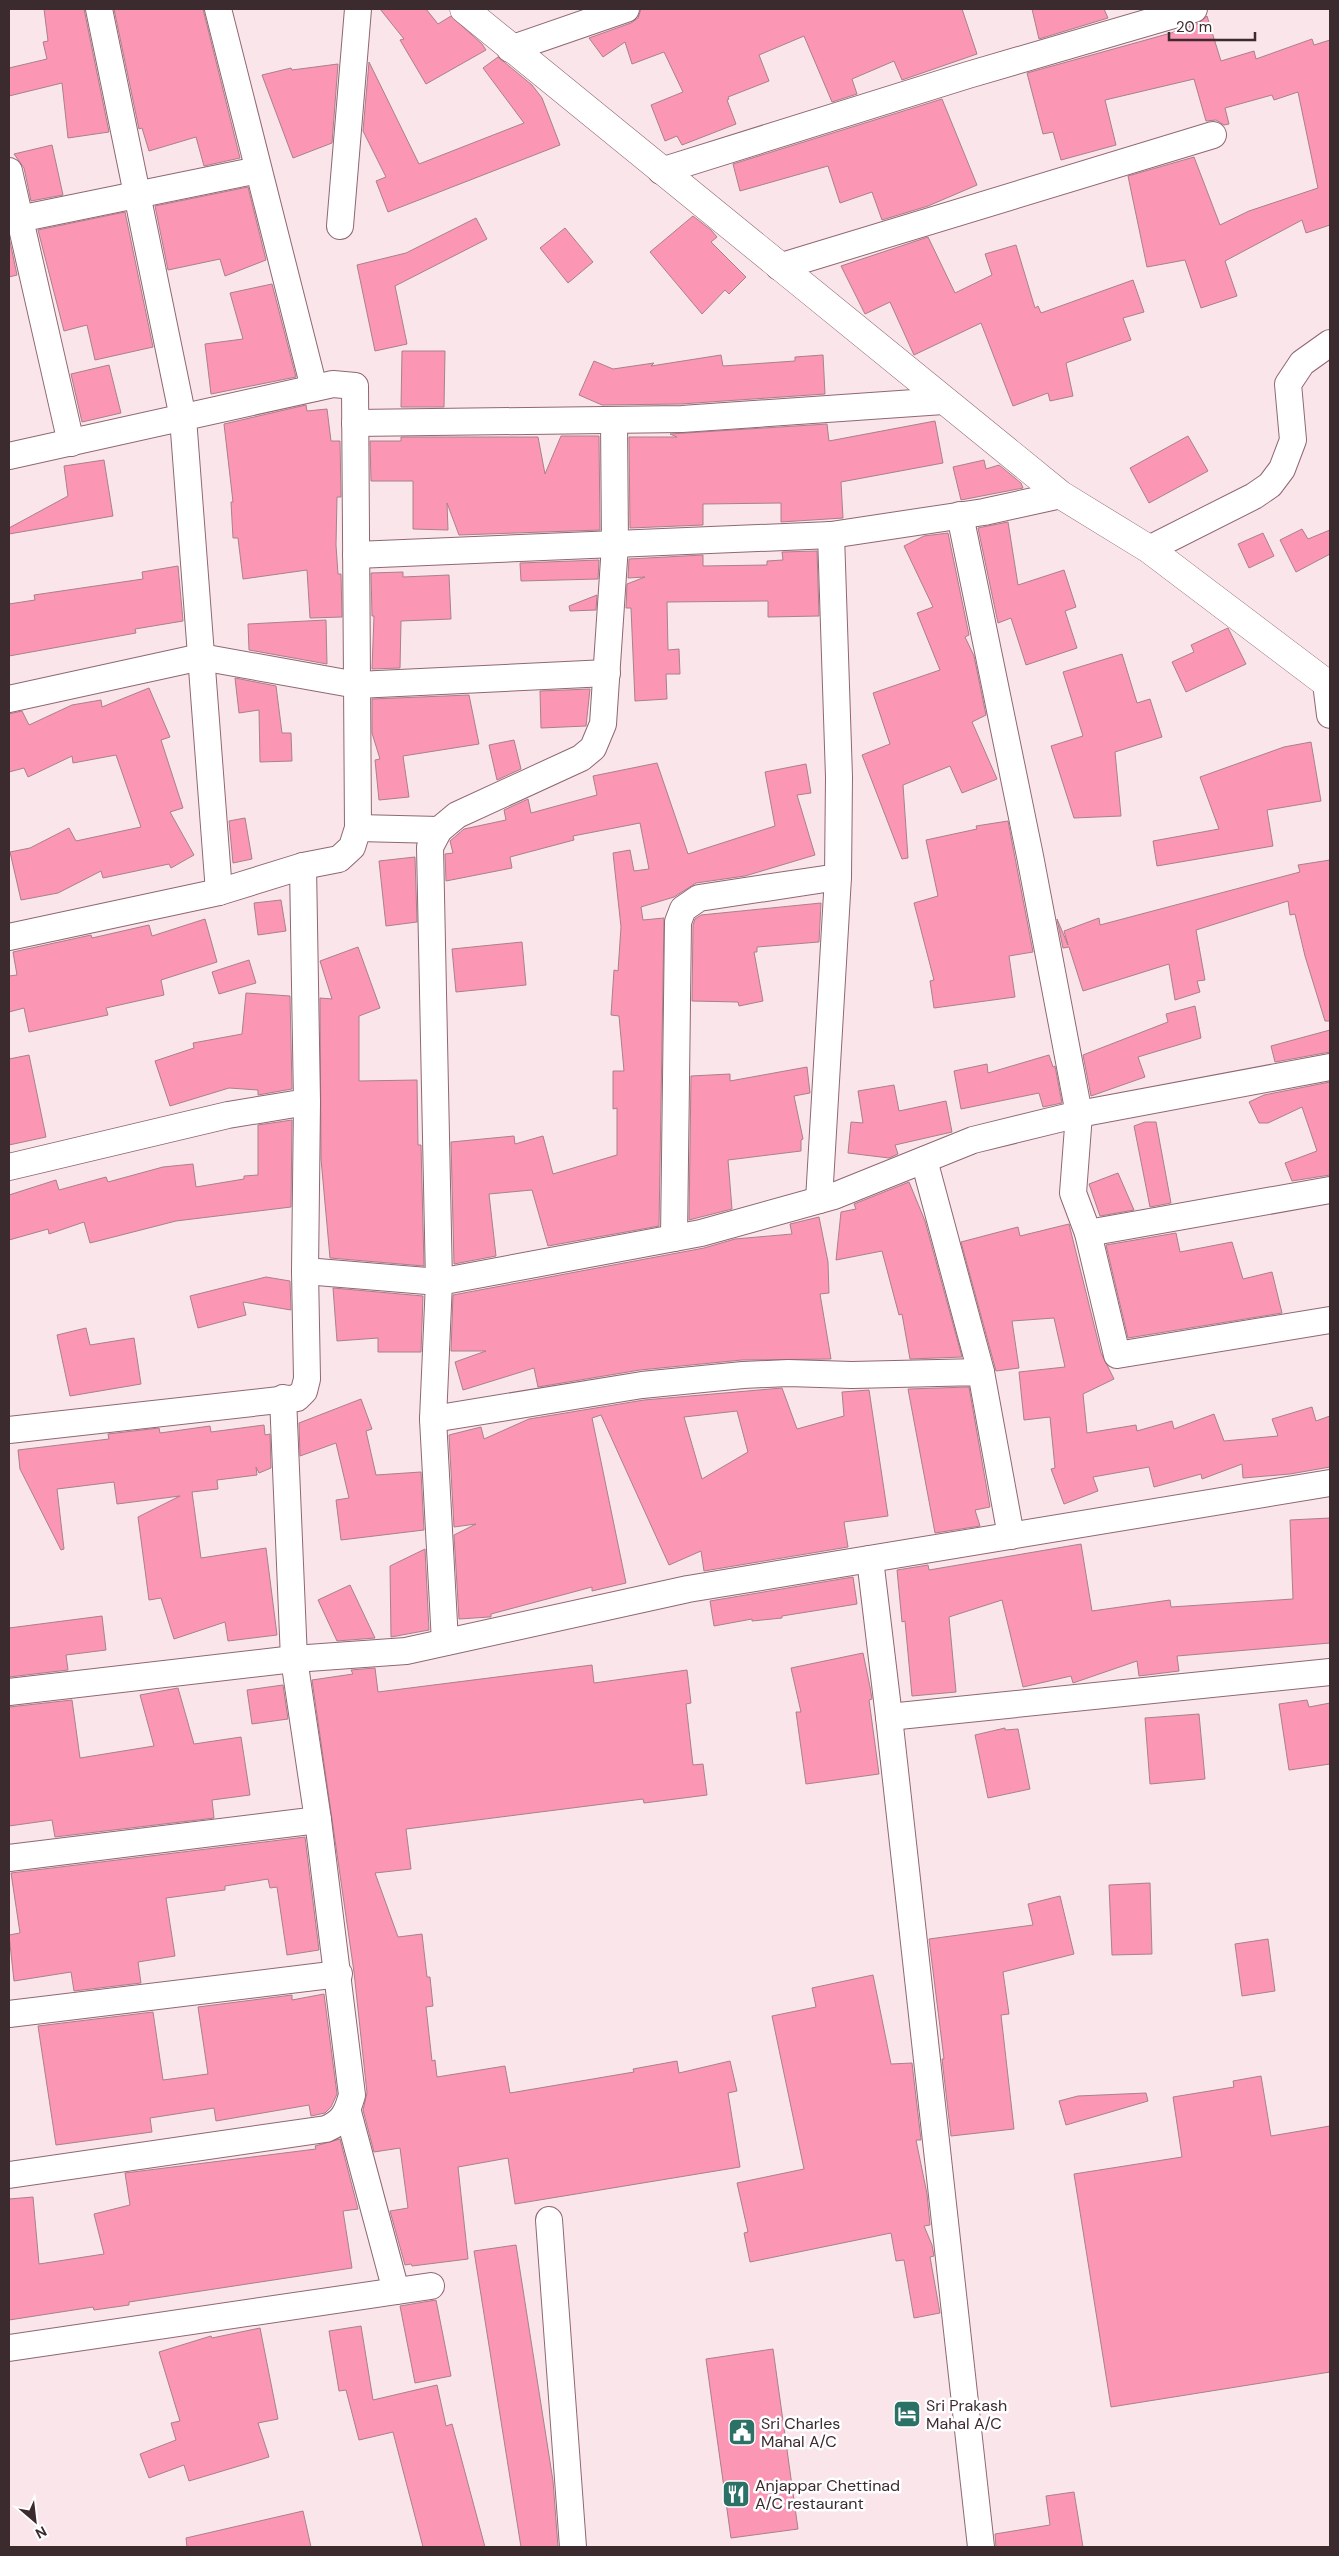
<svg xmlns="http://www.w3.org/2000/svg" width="1339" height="2556" viewBox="0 0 1339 2556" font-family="'DM Sans',sans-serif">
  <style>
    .building { fill: #fc96b5; stroke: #aa808b; fill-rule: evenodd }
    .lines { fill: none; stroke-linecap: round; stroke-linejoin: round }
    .street-casing { stroke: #906772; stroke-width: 28 }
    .secondary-casing { stroke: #906772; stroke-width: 29 }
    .street { stroke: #fff; stroke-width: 26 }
    .secondary { stroke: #fff; stroke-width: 28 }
    .labels { text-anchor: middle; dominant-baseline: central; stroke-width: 5; stroke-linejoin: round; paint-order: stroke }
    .poi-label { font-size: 16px; fill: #3b2a2e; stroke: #fff; text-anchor: start }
  </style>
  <rect width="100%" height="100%" fill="#f9e5ea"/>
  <g class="building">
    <path d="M44 9H84L109 132 68 138 62 83 9 96V68L47 59 43 42 48 41Z"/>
    <path d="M114 9H203L240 158 204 166 196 137 149 151 142 128 139 129Z"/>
    <path d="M380 9H426L438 24 451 16 482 44 486 50 426 84 400 40 404 39Z"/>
    <path d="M641 9H962L977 54 902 80 894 61 852 79 857 94 832 102 804 36 759 55 769 81 728 97 729 99 727 100 736 124 682 145 677 136 665 141 651 105 683 92 664 52 632 64 625 42 603 57 589 38 631 23 638 18Z"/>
    <path d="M1032 9H1104L1108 18 1039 39Z"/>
    <path d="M1207 16 1221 61 1254 51 1256 59 1312 39 1314 45 1330 40V225L1306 233 1302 220 1225 261 1237 296 1201 308 1185 260 1147 267 1128 176 1194 157 1220 225 1249 211 1318 188 1298 92 1274 100 1272 95 1225 108 1229 124 1224 125 1216 120 1206 121 1194 79 1105 100 1116 145 1061 160 1053 132 1043 134 1027 73 1171 33 1199 23Z"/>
    <path d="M498 57 532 85 542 98 560 145 388 212 376 181 386 177 363 131 369 62 419 164 524 123 483 68Z"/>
    <path d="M338 64 332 143 293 158 262 75 291 68 292 70Z"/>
    <path d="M942 99 977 185 928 206 882 220 872 192 840 203 828 166 740 191 733 164Z"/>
    <path d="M52 145 63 195 31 201 24 168 14 154Z"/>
    <path d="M248 187 266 260 225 276 220 259 168 270 155 206Z"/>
    <path d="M125 212 153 347 95 360 87 325 64 331 38 230Z"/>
    <path d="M693 216 711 230 717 237 711 242 746 277 729 294 725 290 702 314 650 252Z"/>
    <path d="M476 218 487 239 395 286 407 344 375 351 357 265 406 253Z"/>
    <path d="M565 228 593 262 568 283 540 248Z"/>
    <path d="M9 237 17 275 9 277Z"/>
    <path d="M928 237 955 293 992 275 985 254 1016 245 1035 308 1038 306 1041 313 1133 280 1144 312 1123 318 1131 340 1066 363 1073 396 1050 401 1048 393 1013 406 981 323 914 355 890 302 865 314 841 266Z"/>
    <path d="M272 284 296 377 211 394 205 344 243 339 230 293Z"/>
    <path d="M402 351H445L444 407H401Z"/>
    <path d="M721 355 723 366 795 361V357L823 355 825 394 681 404 602 405 579 395 594 361 613 369 654 363 651 366Z"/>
    <path d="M109 365 121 413 82 422 71 374Z"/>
    <path d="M306 405 307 411 327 409 331 441H340L341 497H337L336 545 338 574H341L342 617 310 618 307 570 243 579 238 538H233L231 502H233L224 424Z"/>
    <path d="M935 421 943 463 841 482 843 518 781 522V503L703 504V525L630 528 629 437H677L670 434 827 424 829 441Z"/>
    <path d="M561 436H599L600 530 459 535 447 503 448 530 413 529V481H371L370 441H401V437H538L545 474Z"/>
    <path d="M1188 436 1208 471 1149 503 1130 468Z"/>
    <path d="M104 460 113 516 9 534V528L68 496 64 466Z"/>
    <path d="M984 460 986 469 999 465 1021 483 1023 488 961 500 953 467Z"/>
    <path d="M1008 522 1018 585 1064 570 1076 607 1065 611 1077 648 1026 665 1011 618 998 623 978 528Z"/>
    <path d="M1302 529 1308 539 1330 530V554L1296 572 1280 540Z"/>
    <path d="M948 533 969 635 965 637 974 656 986 715 972 722 997 779 962 793 950 766 903 785 908 858 902 859 862 755 890 744 873 693 940 670 917 613 933 607 904 546 924 536Z"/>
    <path d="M1263 533 1274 556 1249 568 1238 544Z"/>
    <path d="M817 551 819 616 768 617V601L667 602 668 650 679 649 680 674H666L667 699 635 701 631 608H626L627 584 645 577 628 578 629 559 703 555V566L767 565V561L783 560 782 552Z"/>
    <path d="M599 560 598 579 521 581 520 563Z"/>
    <path d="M178 566 183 621 135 629 136 633 9 656V604L35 600 34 595 143 579 142 572Z"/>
    <path d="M403 572V577L449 575 451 619 401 621 400 668 372 669 374 616H372L371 573Z"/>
    <path d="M597 595 596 610 570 611 569 606Z"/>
    <path d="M326 620 327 664 249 650 248 624Z"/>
    <path d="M1228 628 1246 664 1186 692 1172 662 1194 652 1191 645Z"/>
    <path d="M1122 654 1137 703 1150 699 1162 737 1115 752 1121 816 1074 818 1051 746 1083 736 1063 672Z"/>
    <path d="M235 678 276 686 282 733H291L292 761 260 762 259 710 239 713Z"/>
    <path d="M149 688 170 737 161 740 183 808 170 812 194 855 171 868 169 864 103 878 101 871 58 893 21 900 10 852 30 848 69 828 76 841 141 827 116 755 73 763 72 756 28 777 24 768 9 772V714L22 711 29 725 72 705 101 700 102 707Z"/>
    <path d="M590 689 586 726 541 728 540 691Z"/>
    <path d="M469 695 479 744 403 756 409 797 379 800 375 760 380 759 372 733V699Z"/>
    <path d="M514 740 521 769 497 780 489 745Z"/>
    <path d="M1311 742 1321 801 1267 810 1273 846 1157 866 1153 841 1219 829 1200 777 1284 747Z"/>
    <path d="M657 763 688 854 775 826 765 772 806 764 811 793 797 795 815 855 745 876 696 883 674 897 641 907 643 920 664 918 659 1226 548 1246 532 1190 489 1194 496 1256 454 1264 451 1142 514 1136 515 1144 543 1136 553 1174 617 1155V1108L613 1109V1071H624L619 1016 611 1015 614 970 618 971 621 927 613 853 630 850 634 871 649 869 640 823 573 836 574 840 510 857 512 868 446 881 445 854 453 853 450 841 464 829 506 820 504 810 528 799 531 813 597 795 593 776Z"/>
    <path d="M245 818 252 859 233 863 229 821Z"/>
    <path d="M1008 821 1033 952 1009 956 1015 997 934 1008 930 981 934 980 914 903 938 896 926 840 977 829 976 826Z"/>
    <path d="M415 857 417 922 386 926 379 861Z"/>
    <path d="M1330 860V1021H1325L1305 956 1295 914 1290 915 1288 901 1196 930 1205 980 1197 981 1200 992 1175 1000 1169 964 1083 991 1069 947 1063 948 1057 919 1068 945 1064 931 1099 918 1100 925 1300 872 1298 865Z"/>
    <path d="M281 900 286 931 258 935 254 903Z"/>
    <path d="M821 903 819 942 757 947V952H754L763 1001 739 1006 738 1002 692 1001 693 925 695 919 701 915Z"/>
    <path d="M205 919 217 962 161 980 164 995 106 1008 108 1015 29 1032 24 1008 9 1012V976L17 975 13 952 91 935 92 938 149 925 152 936Z"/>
    <path d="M522 942 526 985 456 992 452 949Z"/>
    <path d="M358 947 380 1008 359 1016V1081L417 1080 418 1145H421L424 1266 330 1258 321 1159 320 998 332 999 320 961Z"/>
    <path d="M249 960 256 983 219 994 212 972Z"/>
    <path d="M246 993 290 996 292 1089 258 1095V1090L229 1088 170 1106 155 1061 194 1048 193 1043 242 1034Z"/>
    <path d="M1195 1006 1201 1038 1138 1057 1145 1077 1091 1096 1083 1055 1168 1022 1166 1014Z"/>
    <path d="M1330 1030V1052L1275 1062 1271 1046Z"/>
    <path d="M29 1055 46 1137 9 1145V1059Z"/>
    <path d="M1049 1055 1053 1067 1055 1066 1062 1103 1043 1107 1039 1093 961 1109 954 1071 987 1064 988 1073Z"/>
    <path d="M807 1067 810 1093 794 1096 803 1139 801 1140V1151L728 1160 732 1209 689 1220 691 1076 730 1074V1081Z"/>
    <path d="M1330 1082V1175L1292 1181 1285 1163 1317 1151 1302 1107 1268 1123H1259L1249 1102 1264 1095Z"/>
    <path d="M894 1085 899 1111 946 1101 952 1132 895 1145 898 1154 889 1158 848 1153 851 1122 863 1123 858 1091Z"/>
    <path d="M292 1120 291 1207 176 1221 90 1243 84 1222 49 1234 48 1229 9 1240V1195L56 1180 59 1190 106 1177 108 1182 163 1167 193 1164 196 1187 244 1179V1176L258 1175V1125Z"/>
    <path d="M1145 1122H1156L1171 1203 1150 1207 1134 1126Z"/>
    <path d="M1118 1173 1134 1210 1100 1216 1089 1184Z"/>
    <path d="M909 1182 925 1221 962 1357 910 1359 902 1314 899 1315 882 1251 836 1260 841 1212 856 1209 854 1204Z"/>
    <path d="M819 1217 828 1262 829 1293 820 1294 831 1359 742 1360 640 1370 538 1387 534 1368 463 1390 455 1362 486 1351H451L453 1295 704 1248 735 1239 792 1234 790 1224Z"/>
    <path d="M1069 1224 1101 1353 1114 1379 1083 1394 1087 1433 1136 1425 1137 1431 1172 1421 1174 1429 1214 1414 1224 1441 1278 1436 1272 1419 1312 1407 1316 1421 1330 1416V1467L1290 1474 1243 1478 1242 1464 1202 1479 1201 1474 1154 1487 1149 1467 1093 1477 1098 1491 1064 1504 1051 1469 1055 1468 1050 1417 1024 1420 1019 1372 1065 1367 1054 1318 1012 1321 1019 1368 996 1371 961 1242 1018 1227 1020 1236Z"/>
    <path d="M1176 1233 1180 1252 1232 1242 1243 1279 1272 1272 1282 1313 1128 1338 1106 1245Z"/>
    <path d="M266 1277 290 1281 291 1310 243 1302 246 1315 198 1328 190 1296Z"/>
    <path d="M333 1288 423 1296 421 1352H378V1338L337 1341Z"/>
    <path d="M86 1328 90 1345 134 1338 141 1384 70 1396 57 1335Z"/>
    <path d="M969 1387 990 1507 975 1510 980 1526 935 1533 908 1389Z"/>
    <path d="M782 1388 797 1429 844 1416 842 1392 869 1390 888 1516 844 1522 848 1547 704 1571 701 1551 669 1565 601 1415 592 1418 626 1583 592 1591V1587L491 1614V1617H489L459 1619 454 1535 476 1524 454 1527 449 1435 481 1427 484 1439 529 1419 644 1400ZM737 1411 748 1452 702 1479 684 1417Z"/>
    <path d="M361 1399 372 1429 366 1431 376 1475 421 1472 424 1530 341 1540 336 1500 349 1498 336 1443 300 1456 299 1423Z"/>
    <path d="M264 1425 265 1435 270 1434 271 1468 259 1473 256 1467 257 1475 217 1480 218 1489 192 1492 201 1558 266 1548 277 1635 228 1641 225 1622 174 1639 161 1598 149 1600 138 1517 180 1496 117 1504 114 1482 57 1489 64 1549 61 1550 20 1469 18 1450 109 1439 108 1434 159 1428 160 1433 210 1426 211 1432Z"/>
    <path d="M1330 1518V1643L1177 1656 1179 1671 1139 1676 1137 1661 1073 1683 1071 1676 1023 1687 1002 1600 949 1617 956 1692 912 1696 905 1621 902 1622 897 1570 928 1565 929 1570 1081 1544 1092 1611 1170 1600 1171 1607 1293 1599 1290 1520Z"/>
    <path d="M425 1549 429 1630 391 1637 390 1566Z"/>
    <path d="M853 1577 857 1604 782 1616V1618L752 1621V1619L714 1626 710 1601Z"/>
    <path d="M350 1585 375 1638 337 1641 318 1600Z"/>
    <path d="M102 1616 106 1650 66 1655 68 1670 9 1677V1628Z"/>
    <path d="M863 1653 870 1687 872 1699 869 1700 879 1774 806 1784 796 1712H801L791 1668Z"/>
    <path d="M592 1665 594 1683 687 1670 691 1703 686 1704 693 1765 703 1764 707 1795 644 1803 643 1799 406 1829 411 1869 375 1873 398 1937 422 1934 427 1977H430L433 2006 426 2007 432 2061 435 2060 437 2077 505 2066 510 2093 634 2072 633 2069 677 2061 679 2073 730 2061 737 2091 728 2093 740 2167 515 2204 508 2158 458 2167 468 2259 412 2266 411 2264 405 2265 390 2211 408 2208 400 2148 374 2152 363 2110 367 2093 354 1972 312 1680 353 1674 351 1670 375 1668 378 1692Z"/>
    <path d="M283 1685 288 1719 252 1724 247 1690Z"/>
    <path d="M178 1688 194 1744 241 1737 250 1795 212 1800 214 1818 55 1837 52 1820 9 1826V1707L72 1700 80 1758 154 1746 140 1695Z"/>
    <path d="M1307 1700 1309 1707 1330 1703V1764L1289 1770 1279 1704Z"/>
    <path d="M1199 1714 1205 1779 1150 1784 1145 1718Z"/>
    <path d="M1005 1728V1730L1018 1729 1030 1789 988 1798 975 1735Z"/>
    <path d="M305 1837 319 1950 287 1955 277 1887 270 1888 268 1879 225 1886V1890L166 1898 175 1956 138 1962 141 1983 74 1991 71 1972 14 1981 9 1935 20 1933 11 1873Z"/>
    <path d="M1150 1883 1152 1954 1112 1955 1109 1885Z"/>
    <path d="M1060 1896 1074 1954 1003 1972 1009 2014 1001 2015 1014 2129 951 2136 942 2059H944L929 1939 1033 1925 1028 1904Z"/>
    <path d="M1268 1939 1275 1991 1242 1996 1235 1944Z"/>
    <path d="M873 1975 891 2064 912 2063 921 2140H916L927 2194 930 2225 924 2226 932 2245 934 2256 930 2257 940 2313 914 2318 904 2260 896 2261 891 2233 750 2262 744 2233 748 2232 737 2183 804 2169 772 2016 816 2007 812 1988Z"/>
    <path d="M324 1994 337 2094 331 2107 325 2113 311 2116 309 2105 216 2121 214 2108 150 2118 152 2132 56 2145 38 2026 153 2012 163 2080 208 2074 198 2007 292 1995V2000Z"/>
    <path d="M1261 2076 1271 2136 1330 2126V2372L1111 2407 1074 2174 1182 2157 1173 2097 1234 2087 1233 2081Z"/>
    <path d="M1146 2093 1148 2101 1066 2125 1059 2101 1078 2096Z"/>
    <path d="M340 2139 358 2209 343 2211 352 2268 129 2302V2305L94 2310 93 2307 9 2320V2199L33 2197 39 2264 104 2254 94 2214 130 2205 125 2173 316 2149 315 2146Z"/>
    <path d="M516 2245 553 2481 558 2547H521L474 2251Z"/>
    <path d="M436 2300 451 2376 415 2383 400 2306Z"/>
    <path d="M361 2326 373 2400 437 2385 446 2426 452 2424 485 2547H423L393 2432 359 2440 346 2390 339 2391 329 2331Z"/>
    <path d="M260 2328 278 2419 258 2423 269 2457 189 2481 184 2465 149 2478 140 2454 176 2440 171 2423 180 2421 159 2352 211 2336 212 2338Z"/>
    <path d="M773 2349 798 2529 731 2538 706 2359Z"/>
    <path d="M1074 2492 1083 2547H996L995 2534 1050 2525 1046 2496Z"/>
    <path d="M303 2511 311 2547H187L186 2538Z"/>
  </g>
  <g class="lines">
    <g class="street-casing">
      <g id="street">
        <path d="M99 9 183 418 219 892"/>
        <path d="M218 9 314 388"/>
        <path d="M510 49 626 9"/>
        <path d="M9 171 71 443"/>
        <path d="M661 171 968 75 1194 9"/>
        <path d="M9 221 258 170"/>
        <path d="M340 226 358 9"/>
        <path d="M779 267 1213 135"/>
        <path d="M355 423 682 419 943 401"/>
        <path d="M9 456 333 384 355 386 358 828 352 847 339 859 303 866 219 892 9 937"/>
        <path d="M1149 549 1254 496 1270 485 1282 469 1293 440 1288 384 1302 363 1330 343"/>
        <path d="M356 555 831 535 984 512 1061 495"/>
        <path d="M1326 683 1330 715"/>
        <path d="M9 699 201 657 357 685 607 673"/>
        <path d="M358 828 439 830"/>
        <path d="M1330 1067 1079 1114 1073 1193 1088 1233 1117 1355 1330 1320"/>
        <path d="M924 1160 981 1372"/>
        <path d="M9 1167 228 1115 307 1102"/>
        <path d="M819 1200 838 877 839 777 831 535"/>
        <path d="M1088 1233 1330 1190"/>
        <path d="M674 1238 678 922 683 909 699 898 838 877"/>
        <path d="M305 1271 439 1282 701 1233 834 1196 973 1140 1079 1114 1030 856 960 515"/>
        <path d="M433 1419 642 1385 743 1375 788 1373 852 1375 981 1372 1011 1536"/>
        <path d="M9 1430 297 1398 304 1391 307 1379 305 1271 307 1102 303 866"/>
        <path d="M870 1559 889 1717 1330 1672"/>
        <path d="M445 1642 433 1419 439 1282 430 847 439 830 457 815 581 758 593 748 603 724 615 545 614 420"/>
        <path d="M9 1692 294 1659 406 1651 688 1589 1330 1483"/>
        <path d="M889 1717 981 2547"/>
        <path d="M9 1858 318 1820 294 1659 283 1398"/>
        <path d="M9 2014 339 1974"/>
        <path d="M348 2112 396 2291"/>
        <path d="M9 2175 326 2129C343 2122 347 2113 352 2095L318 1820"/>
        <path d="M549 2220 573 2547"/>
        <path d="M9 2348 431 2286"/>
      </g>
    </g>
    <g class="secondary-casing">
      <path id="secondary" d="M464 9 1061 495 1149 549 1330 686"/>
    </g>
    <use href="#street" class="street"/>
    <use href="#secondary" class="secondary"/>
  </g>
  <defs>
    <g id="hotel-square" transform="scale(1.4375)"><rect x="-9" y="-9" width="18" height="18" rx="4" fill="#2b7166" stroke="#fff"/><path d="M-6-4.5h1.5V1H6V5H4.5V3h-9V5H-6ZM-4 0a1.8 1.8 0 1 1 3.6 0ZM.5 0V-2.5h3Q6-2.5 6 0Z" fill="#fff"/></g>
    <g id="civic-square" transform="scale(1.4375)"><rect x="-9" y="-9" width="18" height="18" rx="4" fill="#2b7166" stroke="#fff"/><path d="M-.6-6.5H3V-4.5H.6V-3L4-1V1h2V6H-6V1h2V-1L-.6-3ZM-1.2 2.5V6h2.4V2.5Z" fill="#fff"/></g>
    <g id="restaurant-square" transform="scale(1.4375)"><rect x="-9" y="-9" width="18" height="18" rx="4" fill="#2b7166" stroke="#fff"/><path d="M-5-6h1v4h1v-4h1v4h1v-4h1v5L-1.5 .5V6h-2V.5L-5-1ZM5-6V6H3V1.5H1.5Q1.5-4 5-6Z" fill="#fff"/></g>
  </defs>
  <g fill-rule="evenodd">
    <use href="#hotel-square" x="907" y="2414"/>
    <use href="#civic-square" x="742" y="2432"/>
    <use href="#restaurant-square" x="736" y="2494"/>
  </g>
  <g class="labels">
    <g class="poi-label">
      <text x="926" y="2405">Sri Prakash<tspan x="926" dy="18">Mahal A/C</tspan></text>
      <text x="761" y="2423">Sri Charles<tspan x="761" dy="18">Mahal A/C</tspan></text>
      <text x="755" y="2485">Anjappar Chettinad<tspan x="755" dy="18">A/C restaurant</tspan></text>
    </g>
  </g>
  <rect width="1339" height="2556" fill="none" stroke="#3b2a2e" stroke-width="20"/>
  <g transform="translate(35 2521) rotate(152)" stroke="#ffffff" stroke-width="4" paint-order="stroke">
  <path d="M0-4L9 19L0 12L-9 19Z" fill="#3b2a2e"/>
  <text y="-8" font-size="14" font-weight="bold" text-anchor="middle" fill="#3b2a2e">N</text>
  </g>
  <path d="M1169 32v8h86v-8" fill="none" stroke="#3b2a2e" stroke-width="2.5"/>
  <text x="1176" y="32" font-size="15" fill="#3b2a2e" stroke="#ffffff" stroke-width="4" paint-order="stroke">20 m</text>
</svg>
